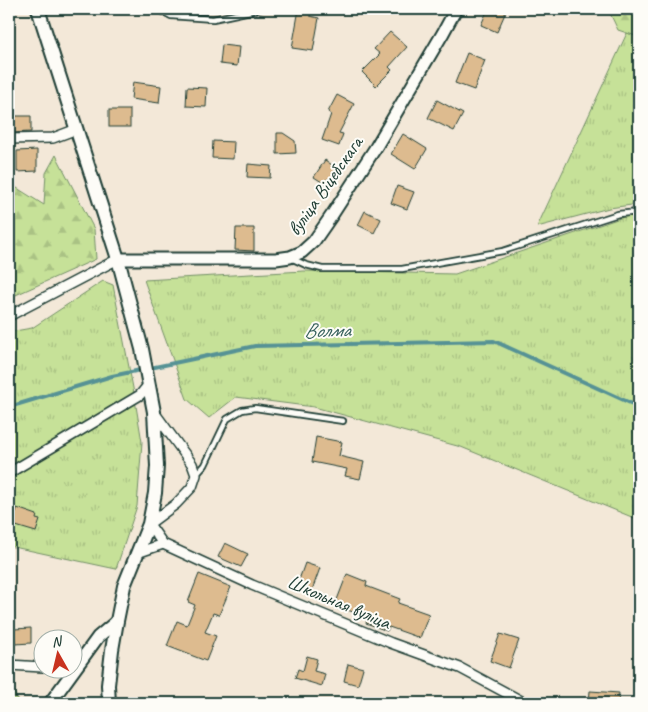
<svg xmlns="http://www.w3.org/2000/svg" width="648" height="712" viewBox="0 0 648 712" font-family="Caveat,sans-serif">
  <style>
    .grass { fill: url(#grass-tufts); stroke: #728f66 }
    .forest { fill: url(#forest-firs); stroke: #728f66 }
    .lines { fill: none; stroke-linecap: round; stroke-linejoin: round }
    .stream { stroke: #569295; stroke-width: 4 }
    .building { fill: #ddbb8f; stroke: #1f3d34 }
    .service-casing { stroke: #1f3d34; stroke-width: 8 }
    .minor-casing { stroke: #1f3d34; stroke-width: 12 }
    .tertiary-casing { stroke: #1f3d34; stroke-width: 15 }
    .secondary-casing { stroke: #1f3d34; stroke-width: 16 }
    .service { stroke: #fdfcf7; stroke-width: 4.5 }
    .minor { stroke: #fdfcf7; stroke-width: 9 }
    .tertiary { stroke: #fdfcf7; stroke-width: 11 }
    .secondary { stroke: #fdfcf7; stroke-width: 12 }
    .labels { text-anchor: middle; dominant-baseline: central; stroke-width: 4; stroke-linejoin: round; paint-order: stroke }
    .street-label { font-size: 20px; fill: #1f3d34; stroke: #fdfcf7 }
    .water-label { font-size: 21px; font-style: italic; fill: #36605c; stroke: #fdfcf7 }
  </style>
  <defs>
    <pattern id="grass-tufts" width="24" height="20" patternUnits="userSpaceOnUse" patternTransform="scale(1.25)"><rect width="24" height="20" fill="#c6e198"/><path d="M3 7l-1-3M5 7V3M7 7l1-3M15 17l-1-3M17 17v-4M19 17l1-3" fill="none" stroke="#aac284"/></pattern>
    <pattern id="forest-firs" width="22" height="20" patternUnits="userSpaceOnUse" patternTransform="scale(1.25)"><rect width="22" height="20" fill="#c6e198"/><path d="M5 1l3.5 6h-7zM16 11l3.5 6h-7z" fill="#aac284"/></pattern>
  </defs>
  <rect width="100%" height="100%" fill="#f3e8d8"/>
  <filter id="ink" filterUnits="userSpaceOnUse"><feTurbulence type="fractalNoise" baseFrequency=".02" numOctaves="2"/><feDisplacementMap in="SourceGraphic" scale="10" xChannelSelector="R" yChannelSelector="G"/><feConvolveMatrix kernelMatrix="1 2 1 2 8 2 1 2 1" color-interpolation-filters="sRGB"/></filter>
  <g filter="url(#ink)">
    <g class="grass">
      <path d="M627 33 639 37V204L609 208 537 227Z"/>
      <path d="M639 215V520L461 447 314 407 236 397 209 418 187 399 144 280 304 271 455 274 623 217Z"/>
      <path d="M103 281 113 285 133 388 142 442 137 506 116 569 9 546V332L32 328Z"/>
    </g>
    <g class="forest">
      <path d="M608 9H639V37L618 30Z"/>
      <path d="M56 155 94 229 96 259 9 298V183L44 205 46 173Z"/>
      <path d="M9 690 13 691 20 703H9Z"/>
    </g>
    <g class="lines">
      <path class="stream" d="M9 407 112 376 255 346 494 341 639 407"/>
    </g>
    <g class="building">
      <path d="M299 9 311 10 310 16 319 18 313 51 292 48Z"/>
      <path d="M488 9H507L497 32 481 25Z"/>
      <path d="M390 32 407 47 389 67 392 70 376 86 362 72 380 54 374 49Z"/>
      <path d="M222 45 239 47 237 66 220 64Z"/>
      <path d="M467 53 485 60 474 90 455 83Z"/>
      <path d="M133 82 161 86 159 103 131 99Z"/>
      <path d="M187 87 207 88 206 107 186 106Z"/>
      <path d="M337 95 354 104 339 133 343 134 339 146 322 140 331 114 328 112Z"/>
      <path d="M437 100 463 114 454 131 428 118Z"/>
      <rect x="109" y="110" width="21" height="17"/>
      <path d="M9 116H31V132L9 133Z"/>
      <path d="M277 133H283L295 141 296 153 277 154Z"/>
      <path d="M403 134 427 149 415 169 391 154Z"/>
      <path d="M213 141 234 142 233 159 212 158Z"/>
      <path d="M37 150V171L17 172V151Z"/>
      <path d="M325 160 342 172 335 182 327 179 325 184 314 177Z"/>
      <path d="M248 164 271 166 270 178 247 177Z"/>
      <path d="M397 186 414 192 407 209 391 203Z"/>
      <path d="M365 211 381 219 374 233 358 225Z"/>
      <path d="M236 228H254V251L235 250Z"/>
      <path d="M316 437 342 442 339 456 364 462 360 479 345 476 347 469 312 462Z"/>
      <path d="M17 508 37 515 36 519 40 520 36 532 9 524 12 511 16 513Z"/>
      <path d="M225 543 248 554 241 567 218 557Z"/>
      <path d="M305 563 320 568 311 593 296 588Z"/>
      <path d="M199 574 231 587 219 615 213 613 205 632 216 636 206 661 167 646 177 621 187 625 195 605 188 602Z"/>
      <path d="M347 574 367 582 366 586 400 599 398 603 429 614 420 638 389 627 387 631 366 623 368 618 335 605Z"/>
      <path d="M31 628V643L15 644 14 629Z"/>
      <path d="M500 634 519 640 509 668 490 661Z"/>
      <path d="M307 656 317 659 314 671 325 674 322 686 295 678 298 669 303 671Z"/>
      <path d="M348 664 363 668 358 685 344 681Z"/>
      <path d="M590 691 619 693 618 703H589Z"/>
    </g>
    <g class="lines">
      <g class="service-casing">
        <g id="service">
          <path d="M158 9 171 16 213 19 260 9"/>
          <path d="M293 259 306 265 322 269H402L503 251 618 214 639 212"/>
          <path d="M197 474 205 465 227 419 242 410 255 408 343 421"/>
        </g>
      </g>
      <g class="minor-casing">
        <g id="minor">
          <path d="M9 139 53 138 77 129"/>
          <path d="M9 316 118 259"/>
          <path d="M154 412 192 464 196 475 192 487 176 504 149 524 163 544 252 585 391 643 460 668 525 703"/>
          <path d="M9 473 140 395 149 384"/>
          <path d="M137 553 163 544"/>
          <path d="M9 665 42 667"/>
        </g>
      </g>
      <g class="tertiary-casing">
        <g id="tertiary">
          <path d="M118 259H276L290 257 302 252 314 241 332 215 376 147 443 33 456 9"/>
          <path d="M50 703 98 637 117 621"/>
        </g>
      </g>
      <g class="secondary-casing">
        <path id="secondary" d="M38 9 118 259 142 349 154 412 157 466 155 493 149 524 124 586 117 621 112 650 108 685 109 703"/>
      </g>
      <use href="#service" class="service"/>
      <use href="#minor" class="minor"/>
      <use href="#tertiary" class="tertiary"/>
      <use href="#secondary" class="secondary"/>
    </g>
  </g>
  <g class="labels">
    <g class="street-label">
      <text transform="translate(325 186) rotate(-55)">вуліца Віцебскага</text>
      <text transform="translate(339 602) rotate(23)">Школьная вуліца</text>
    </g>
    <g class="water-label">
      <text transform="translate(327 330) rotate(-1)">Волма</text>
    </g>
  </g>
  <rect width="648" height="712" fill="none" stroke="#fdfcf7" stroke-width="30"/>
  <rect x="15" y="15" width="618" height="682" fill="none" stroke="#1f3d34" stroke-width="2" filter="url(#ink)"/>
  <g transform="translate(58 654) rotate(352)"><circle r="24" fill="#fdfcf7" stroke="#a4b0a9"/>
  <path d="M0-4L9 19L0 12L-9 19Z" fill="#c8321e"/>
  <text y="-8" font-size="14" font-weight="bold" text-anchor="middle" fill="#1f3d34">N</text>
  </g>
</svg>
